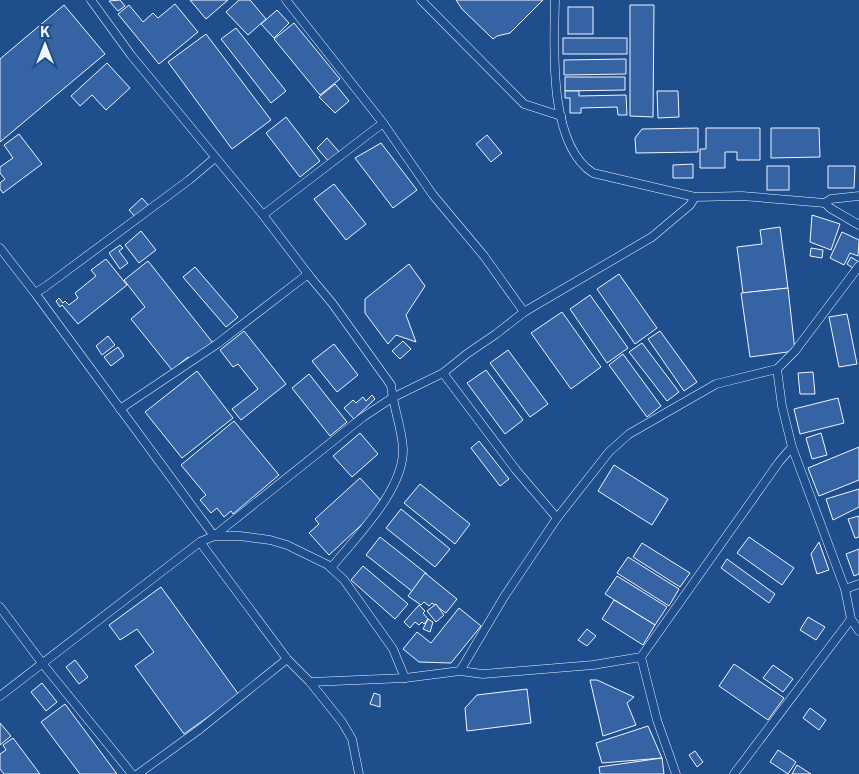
<svg xmlns="http://www.w3.org/2000/svg" width="859" height="774" viewBox="0 0 859 774" font-family="'Public Sans',sans-serif">
  <style>
    .building { fill: #3563a3; stroke: #f2f6ff }
    .lines { fill: none; stroke-linecap: round; stroke-linejoin: round }
    .minor-casing { stroke: #f2f6ff; stroke-width: 9 }
    .minor { stroke: #1f4e8c; stroke-width: 8 }
  </style>
  <rect width="100%" height="100%" fill="#1f4e8c"/>
  <g class="building">
    <path d="M120 0 125 6 118 11 109 1Z"/>
    <path d="M190 0H228L206 19Z"/>
    <path d="M239 0H250L266 19 248 35 226 12Z"/>
    <path d="M456 0H543L510 33 497 36 493 39 462 9Z"/>
    <path d="M175 4 198 32 159 64 118 14 129 5 143 22 153 13 158 18Z"/>
    <path d="M64 5 105 54 0 142V59Z"/>
    <path d="M630 5H654L653 117 630 116Z"/>
    <rect x="568" y="7" width="25" height="27"/>
    <path d="M277 10 289 23 274 38 261 24Z"/>
    <path d="M294 23 340 79 320 95 274 39Z"/>
    <path d="M236 28 286 91 271 103 221 39Z"/>
    <path d="M206 34 271 120 232 149 168 62Z"/>
    <rect x="563" y="38" width="64" height="16"/>
    <path d="M626 59V74L564 75V60Z"/>
    <path d="M107 63 130 88 106 110 92 95 80 106 71 96Z"/>
    <path d="M565 77H625V90L565 91Z"/>
    <path d="M335 84 349 101 335 113 319 97Z"/>
    <path d="M565 91H579V96L626 95 627 115H618L617 107 581 108V113H570V98H565Z"/>
    <path d="M657 91H678L679 117 658 118Z"/>
    <path d="M286 117 320 161 300 177 266 133Z"/>
    <path d="M698 128V152L636 153 635 138 642 129Z"/>
    <path d="M706 128H760V160H737V152H725V168H700V149H706Z"/>
    <path d="M771 128H819L820 157 771 158Z"/>
    <path d="M19 134 42 164 3 193 0 189V183L5 179 0 173V167L13 158 4 145Z"/>
    <path d="M487 135 502 153 491 162 476 144Z"/>
    <path d="M327 138 341 154 330 163 317 148Z"/>
    <path d="M381 143 417 190 393 208 355 158Z"/>
    <path d="M693 164V178H673V165Z"/>
    <rect x="767" y="166" width="22" height="24"/>
    <path d="M828 166H855L854 188H828Z"/>
    <path d="M334 184 366 224 346 240 314 199Z"/>
    <path d="M142 198 150 207 137 219 129 210Z"/>
    <path d="M812 215 840 224 831 250 810 242Z"/>
    <path d="M780 227 788 288 743 293 737 247 762 244 760 230Z"/>
    <path d="M141 231 156 250 139 263 125 245Z"/>
    <path d="M842 232 859 240 858 256 850 253 844 265 830 258Z"/>
    <path d="M120 245 123 248 119 251 128 263 120 269 109 253Z"/>
    <path d="M811 248 823 250 822 258 810 256Z"/>
    <path d="M851 257 859 262 854 269 847 264Z"/>
    <path d="M106 259 127 285 78 324 62 305 60 307 56 301 59 298 63 303 65 301 69 305 78 298 75 293 96 276 91 270Z"/>
    <path d="M148 261 213 343 191 360 188 357 172 370 131 319 145 307 124 280Z"/>
    <path d="M409 264 425 286 406 315 416 342 396 335 388 344 365 313V299Z"/>
    <path d="M195 267 238 317 226 327 183 277Z"/>
    <path d="M619 274 657 328 635 344 597 289Z"/>
    <path d="M788 288 795 351 750 357 741 293Z"/>
    <path d="M590 295 628 348 607 363 570 309Z"/>
    <path d="M562 312 601 367 571 389 531 333Z"/>
    <path d="M847 314 857 364 839 367 829 317Z"/>
    <path d="M244 331 286 384 241 420 232 409 258 389 238 364 233 367 220 350Z"/>
    <path d="M660 331 697 382 684 391 648 339Z"/>
    <path d="M108 336 115 345 102 355 96 346Z"/>
    <path d="M403 341 411 349 400 359 392 351Z"/>
    <path d="M642 343 679 392 667 401 629 352Z"/>
    <path d="M334 344 358 375 337 392 312 361Z"/>
    <path d="M118 347 124 356 111 366 104 357Z"/>
    <path d="M508 350 548 404 530 417 490 363Z"/>
    <path d="M623 354 661 406 647 417 609 365Z"/>
    <path d="M486 370 523 420 505 434 467 383Z"/>
    <path d="M197 371 233 418 182 458 145 412Z"/>
    <path d="M813 372 815 394H800L798 373Z"/>
    <path d="M309 374 347 422 330 436 292 388Z"/>
    <path d="M372 395 375 399 354 419 344 408 353 400 356 403 363 397 366 401Z"/>
    <path d="M838 398 844 423 800 434 794 409Z"/>
    <path d="M234 421 279 475 233 514 231 511 224 517 217 508 211 513 200 500 206 495 181 465Z"/>
    <path d="M360 433 378 454 352 477 333 456Z"/>
    <path d="M821 433 827 455 812 459 806 438Z"/>
    <path d="M479 441 509 479 500 486 471 448Z"/>
    <path d="M859 447V480L819 496 808 468Z"/>
    <path d="M614 465 668 499 652 525 598 491Z"/>
    <path d="M360 478 384 504 329 555 309 533 319 524 315 519Z"/>
    <path d="M420 484 470 524 455 544 404 503Z"/>
    <path d="M859 489V507L833 520 826 499Z"/>
    <path d="M401 509 450 549 435 567 386 528Z"/>
    <path d="M859 516V537L855 538 848 519Z"/>
    <path d="M380 537 427 574 413 592 366 555Z"/>
    <path d="M749 537 794 568 782 585 737 553Z"/>
    <path d="M819 542 829 570 817 574 811 554Z"/>
    <path d="M642 543 690 573 680 587 633 557Z"/>
    <path d="M859 549V574L854 576 846 554Z"/>
    <path d="M628 557 679 589 669 606 617 573Z"/>
    <path d="M727 559 775 594 769 603 721 568Z"/>
    <path d="M363 566 408 604 395 619 351 580Z"/>
    <path d="M425 573 457 599 446 613 432 603 429 606 424 602 421 605 408 596Z"/>
    <path d="M617 576 667 607 655 625 605 594Z"/>
    <path d="M161 587 239 695 184 734 135 666 154 652 137 629 120 640 109 625Z"/>
    <path d="M614 600 655 625 643 645 602 619Z"/>
    <path d="M436 604 444 615 436 622 427 611Z"/>
    <path d="M419 605 425 611 423 613 428 619 424 624 422 622 419 625 415 622 410 628 404 622Z"/>
    <path d="M459 608 481 626 451 663 419 662 403 649 417 632 431 643Z"/>
    <path d="M808 617 825 627 816 640 800 630Z"/>
    <path d="M428 619 433 622 430 632 423 629Z"/>
    <path d="M587 629 596 636 587 646 578 640Z"/>
    <path d="M75 660 88 677 79 684 66 667Z"/>
    <path d="M734 664 784 698 768 720 719 686Z"/>
    <path d="M773 665 793 679 783 692 763 678Z"/>
    <path d="M590 680H597L634 697 627 703 636 725 603 736Z"/>
    <path d="M42 683 57 702 46 711 31 692Z"/>
    <path d="M527 689 531 723 467 731 465 708 477 695Z"/>
    <path d="M374 693 380 695V707L370 704Z"/>
    <path d="M65 704 117 774H80L41 722Z"/>
    <path d="M810 708 826 720 819 730 803 718Z"/>
    <path d="M0 723 11 736 0 745Z"/>
    <path d="M648 726 662 758 602 763 596 743Z"/>
    <path d="M13 738 40 774H4L0 769V754L6 750 3 745Z"/>
    <path d="M778 750 796 762 788 774 770 762Z"/>
    <path d="M695 751 703 762 697 767 689 755Z"/>
    <path d="M662 758 664 774H600L599 767Z"/>
    <path d="M797 765 811 774H792Z"/>
  </g>
  <g class="lines">
    <g class="minor-casing">
      <g id="minor">
        <path d="M91 0 131 55 263 215 311 278 332 303 391 385C393 407 402 428 403 449 404 490 356 537 331 568"/>
        <path d="M286 0 383 123 433 195 484 256 524 312"/>
        <path d="M421 0 524 104 561 116"/>
        <path d="M555 0C554 47 548 144 593 173L695 197 742 196 825 203 831 199 859 196"/>
        <path d="M825 203 830 208 859 225"/>
        <path d="M263 215 383 123"/>
        <path d="M0 248 35 293 214 536 363 417 392 398 443 373 468 353 496 334 524 312 652 237 690 205 695 197"/>
        <path d="M35 293 45 287 189 180 215 158"/>
        <path d="M777 369 782 406 792 447 845 589 851 619 859 631"/>
        <path d="M443 373 516 470 557 518"/>
        <path d="M120 409 217 344 308 274"/>
        <path d="M200 542 287 659 310 682 342 722 352 739 359 774"/>
        <path d="M845 589 859 584"/>
        <path d="M0 607 42 663 132 774"/>
        <path d="M641 657 657 720 676 774"/>
        <path d="M460 671 504 597 557 518 609 452 629 434 716 384 777 369 795 351 859 266"/>
        <path d="M310 682 405 678 460 671 483 674 593 665 641 657 779 462 792 447"/>
        <path d="M0 696 200 542 214 536H240L270 540 287 545 328 565 344 580 393 649 405 678"/>
        <path d="M138 774 200 729 287 659"/>
        <path d="M734 774 851 619"/>
      </g>
    </g>
    <use href="#minor" class="minor"/>
  </g>
  <g transform="translate(45 45)" stroke="#1f4e8c" stroke-width="4" paint-order="stroke">
  <path d="M0-4L9 19L0 12L-9 19Z" fill="#f2f6ff"/>
  <text y="-8" font-size="14" font-weight="bold" text-anchor="middle" fill="#f2f6ff">K</text>
  </g>
</svg>
